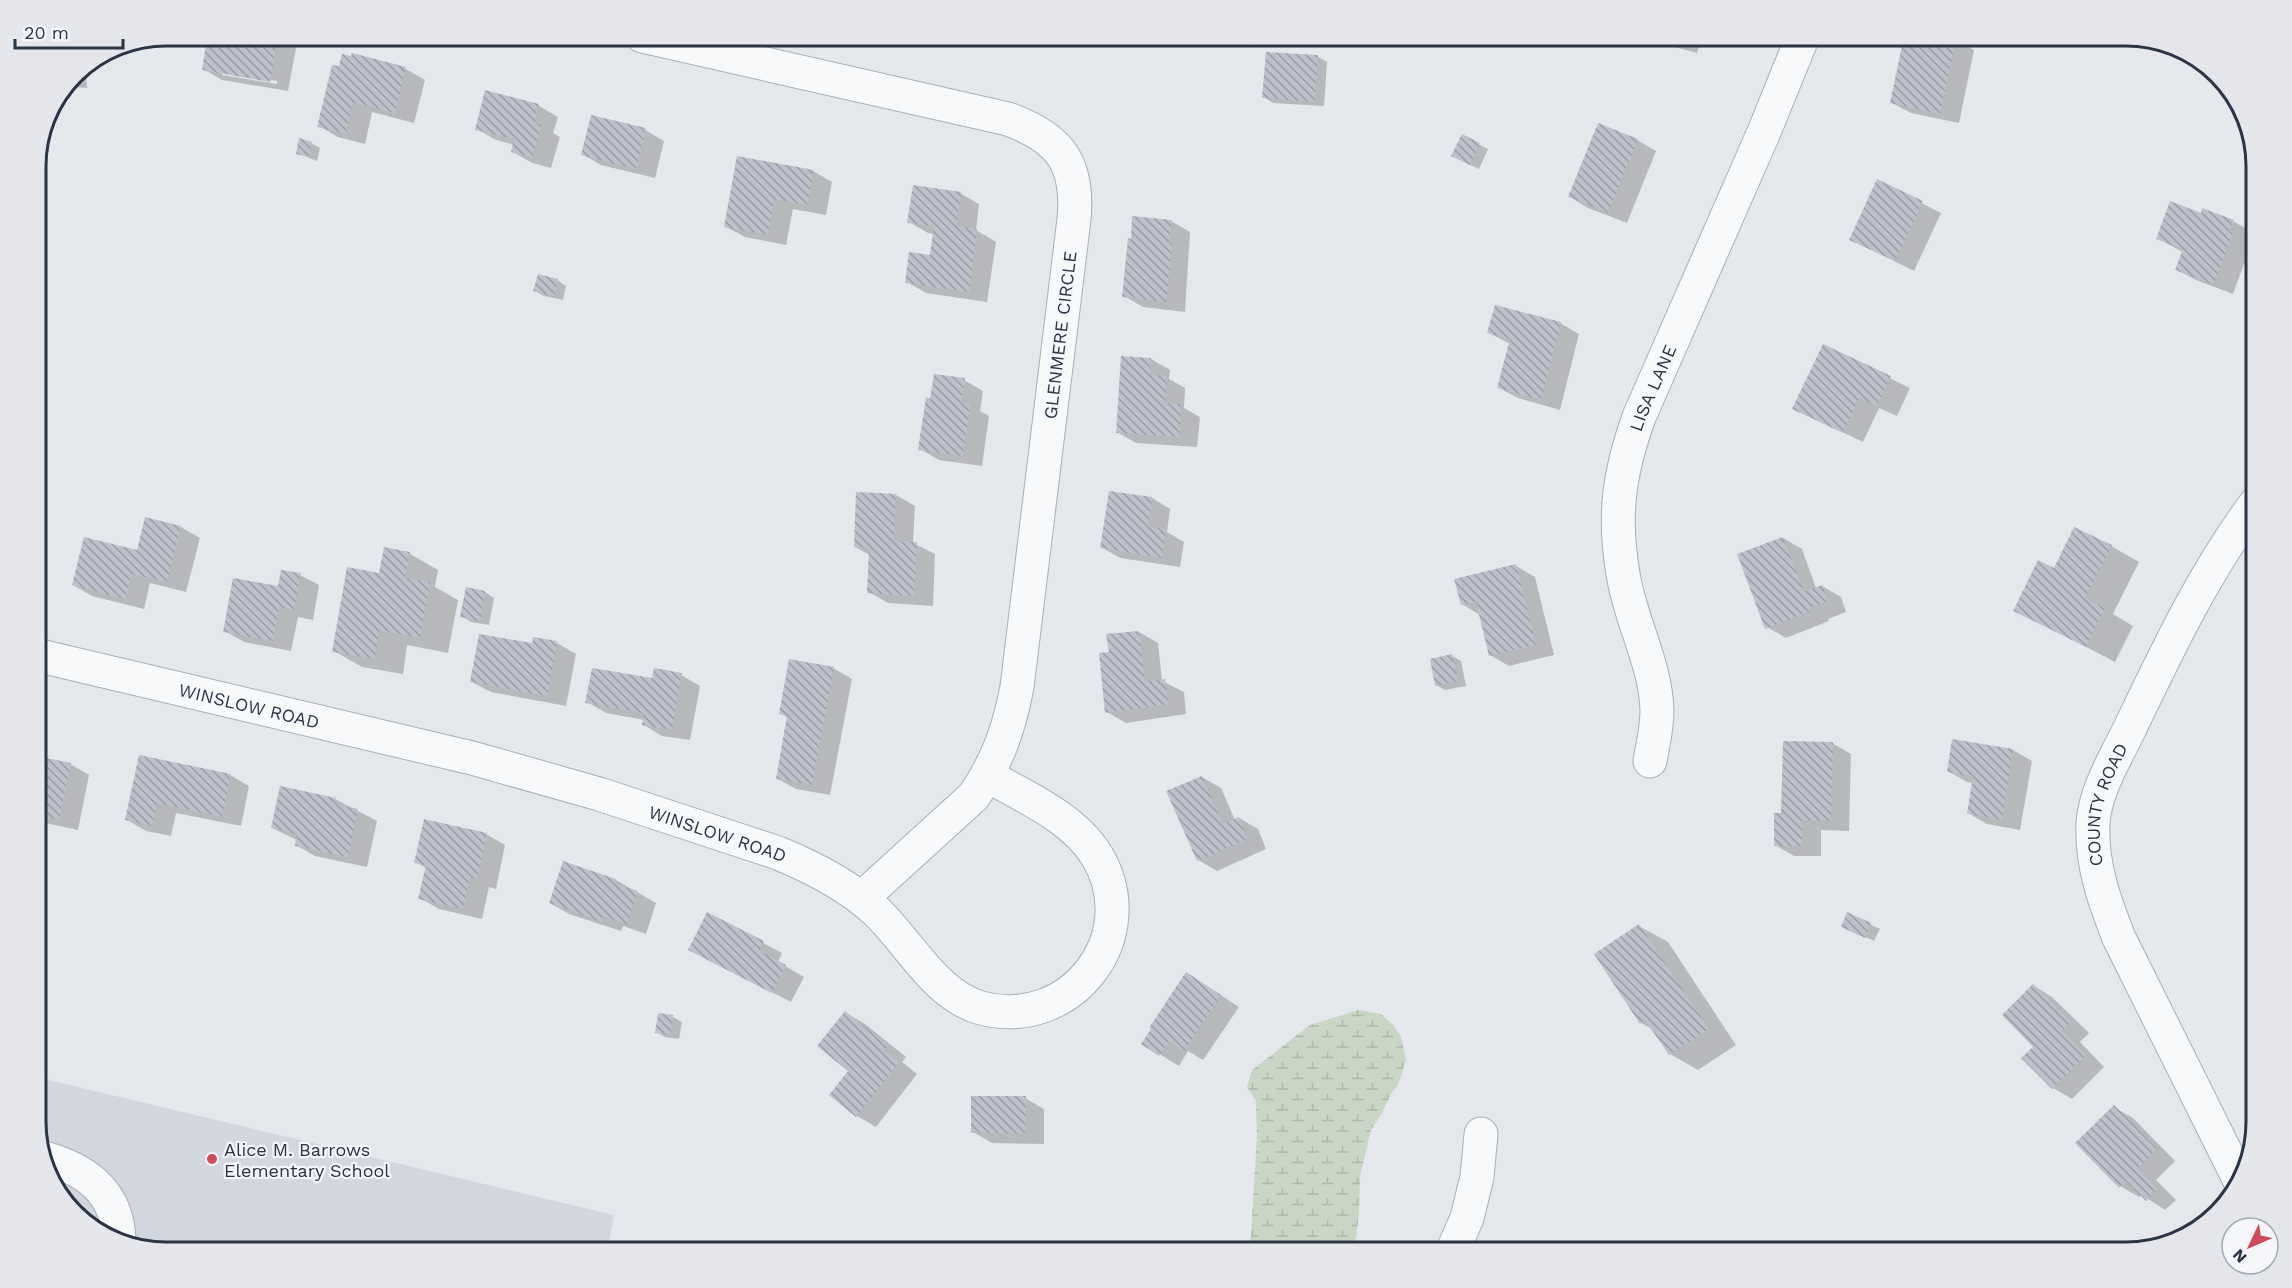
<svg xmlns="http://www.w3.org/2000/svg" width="2292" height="1288" viewBox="0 0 2292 1288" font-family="'Work Sans',sans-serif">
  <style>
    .built { fill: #d2d6de }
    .wetland { fill: url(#wetland-marsh) }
    .shadow { fill: #0003; fill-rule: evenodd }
    .building { fill: url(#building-back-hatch) }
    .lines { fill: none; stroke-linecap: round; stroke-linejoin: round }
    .minor-casing { stroke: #a9aeb7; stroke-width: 35 }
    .minor { stroke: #f7f8fa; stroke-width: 33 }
    .poi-dot { fill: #d1495b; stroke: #f4f6f9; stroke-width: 2 }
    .labels { text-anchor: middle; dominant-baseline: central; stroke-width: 4.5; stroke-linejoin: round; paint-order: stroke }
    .street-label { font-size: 18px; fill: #2b3445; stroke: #f4f6f9 }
    .poi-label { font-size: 18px; fill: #2b3445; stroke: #f4f6f9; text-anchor: start }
    .rim { fill: none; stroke: #2b3445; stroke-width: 3 }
  </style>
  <defs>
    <pattern id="wetland-marsh" width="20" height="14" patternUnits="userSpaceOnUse" patternTransform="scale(1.5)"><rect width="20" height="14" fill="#c9d6c5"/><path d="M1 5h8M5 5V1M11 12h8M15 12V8" fill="none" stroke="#adb8ab"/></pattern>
    <pattern id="building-back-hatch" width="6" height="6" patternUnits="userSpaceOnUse" patternTransform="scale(1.5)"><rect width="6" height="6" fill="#bbc0ca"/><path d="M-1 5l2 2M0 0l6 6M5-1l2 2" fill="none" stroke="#989da6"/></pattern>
  </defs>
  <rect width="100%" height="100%" fill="#e4e7ec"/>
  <path class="built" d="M36 1077 614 1215 607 1252H166L101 1235 54 1187 36 1130Z"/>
  <path class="wetland" d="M1358 1010 1381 1014 1394 1026 1401 1037 1406 1060 1398 1085 1391 1094 1381 1115 1371 1130 1360 1177 1359 1213 1356 1239 1351 1252H1250L1257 1136 1256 1101 1247 1087 1252 1070 1310 1025Z"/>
  <g class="shadow">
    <path d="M223 36H273L296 48 288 91 222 80 203 69 221 48ZM222 72 277 81V84L222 75Z"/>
    <path d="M1037 36H1059L1058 41Z"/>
    <path d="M1231 36H1269L1251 48Z"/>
    <path d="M1643 36H1702L1697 53 1653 41Z"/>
    <path d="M1906 36H1939L1955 39 1974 50 1959 123 1911 113 1892 103Z"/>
    <path d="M353 55 406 69 425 80 414 123 372 112 365 144 338 137 319 126 340 68Z"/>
    <path d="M1318 57 1327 62 1324 106 1273 103 1264 97Z"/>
    <path d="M86 66 87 88 66 86 74 74Z"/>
    <path d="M486 92 539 106 558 117 553 133 560 137 551 168 532 163 513 152 515 145 496 140 477 129Z"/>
    <path d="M645 130 664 141 655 178 601 165 582 154Z"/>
    <path d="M1462 136 1488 149 1479 169 1462 161Z"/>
    <path d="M1637 140 1656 151 1627 223 1588 208 1570 197Z"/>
    <path d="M311 143 320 148 317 161 297 153Z"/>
    <path d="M813 171 832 182 826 215 793 209 786 245 745 237 726 227Z"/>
    <path d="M1878 181 1941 213 1914 271 1850 239Z"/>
    <path d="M960 193 979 204 976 230 996 242 987 302 926 293 907 282 931 257 934 234 928 233 909 222Z"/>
    <path d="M2202 215 2233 221 2252 232 2248 243 2251 245 2233 294 2196 280 2177 270 2183 252 2158 239Z"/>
    <path d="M1171 221 1190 232 1185 312 1143 307 1124 296Z"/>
    <path d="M557 280 566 286 563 300 544 296 535 291Z"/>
    <path d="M1560 323 1579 334 1560 410 1518 398 1499 388 1510 344 1489 333Z"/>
    <path d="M1824 346 1910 388 1897 416 1879 408 1863 442 1794 409Z"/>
    <path d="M1151 359 1170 370 1169 379 1185 388 1184 408 1200 417 1197 447 1136 443 1117 432Z"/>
    <path d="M964 380 983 391 980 411 989 416 982 466 939 460 920 449 932 400Z"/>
    <path d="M896 495 915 506 913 543 935 554 933 606 888 603 869 592 870 555 855 547Z"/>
    <path d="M1152 498 1170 509 1167 532 1184 542 1180 567 1120 558 1101 547Z"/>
    <path d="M181 527 200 538 186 592 150 583 144 609 92 596 73 585 138 552Z"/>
    <path d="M1783 538 1802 549 1816 588 1822 586 1841 597 1846 612 1828 619 1829 621 1786 638 1767 627Z"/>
    <path d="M2111 546 2139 562 2113 614 2133 626 2115 662 2015 610 2055 570Z"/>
    <path d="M410 554 438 570 435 587 458 600 448 653 407 645 403 674 362 667 334 651 380 574Z"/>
    <path d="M1516 566 1535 577 1554 655 1509 666 1490 655 1480 615 1462 604Z"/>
    <path d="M300 575 319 585 313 620 298 617 291 651 244 642 225 631 279 588Z"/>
    <path d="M467 589 485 592 494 598 489 625 471 622 462 616Z"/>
    <path d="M1139 632 1158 643 1162 681 1184 692 1186 714 1126 723 1107 712 1110 653Z"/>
    <path d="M534 639 557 643 576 654 566 706 491 692 472 682 533 645Z"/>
    <path d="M1452 656 1461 661 1466 686 1445 690 1436 685Z"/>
    <path d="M833 668 852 679 830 795 796 789 778 779 788 718 780 713Z"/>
    <path d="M681 675 700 686 690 740 662 736 644 725V720L606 713 587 702 653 680Z"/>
    <path d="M1953 740 2013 750 2032 761 2020 830 1987 824 1968 813 1974 783 1967 782 1948 771Z"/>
    <path d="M1832 743 1851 754 1849 831 1821 830V856H1794L1775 845 1782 814Z"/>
    <path d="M140 757 230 775 249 786 241 826 176 813 171 836 146 831 127 820Z"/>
    <path d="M36 758 70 764 89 775 78 830 36 821Z"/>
    <path d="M1202 777 1221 788 1235 820 1239 818 1258 829 1266 849 1217 871 1198 860Z"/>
    <path d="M335 799 377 821 367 867 315 856 296 845 297 840 272 828Z"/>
    <path d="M486 834 505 845 496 889 489 887 482 919 439 909 420 898 426 868 416 862Z"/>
    <path d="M616 880 656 903 646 934 623 926 621 931 569 914 550 903Z"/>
    <path d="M707 914 782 953 778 962 804 977 791 1002 690 950Z"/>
    <path d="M1848 914 1880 929 1874 941 1851 931Z"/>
    <path d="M1639 926 1668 942 1736 1045 1698 1070 1670 1054 1654 1030 1641 1023Z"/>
    <path d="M1205 985 1239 1007 1203 1060 1188 1051 1179 1066 1143 1044Z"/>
    <path d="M2034 986 2052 997 2089 1033 2080 1042 2104 1067 2072 1099 2053 1088 2035 1047Z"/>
    <path d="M846 1013 865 1024 906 1057 902 1062 917 1074 876 1127 857 1116 850 1071Z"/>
    <path d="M673 1017 682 1022 679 1039 665 1037 656 1032Z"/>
    <path d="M1025 1098 1044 1109V1144L992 1143 973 1132Z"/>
    <path d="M2114 1107 2133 1118 2175 1161 2156 1180 2176 1200 2165 1210 2142 1195 2139 1197 2120 1186Z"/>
  </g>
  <g class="building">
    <path d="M222 36H278L270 82 202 70 206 44 220 46Z"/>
    <path d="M1652 36H1680L1678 44Z"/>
    <path d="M1904 36 1956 38 1940 114 1890 103Z"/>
    <path d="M1266 52 1318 55 1315 102 1262 98Z"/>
    <path d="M352 53 406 67 395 113 353 102 346 134 317 127 332 65 339 66 342 54 351 56Z"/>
    <path d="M485 90 539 104 534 123 541 125 532 158 511 152 514 139 475 130Z"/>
    <path d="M591 115 646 128 636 169 581 155Z"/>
    <path d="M1598 123 1638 139 1608 213 1568 197Z"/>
    <path d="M1462 134 1480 143 1470 165 1451 156Z"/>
    <path d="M299 138 312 142 308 157 296 154Z"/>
    <path d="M737 156 814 170 807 205 774 199 768 235 724 227Z"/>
    <path d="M1877 179 1923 201 1895 261 1849 240Z"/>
    <path d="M913 185 961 192 956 226 977 229 969 292 905 283 909 252 930 255 934 226 907 223Z"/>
    <path d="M2170 201 2201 213 2202 208 2234 220 2229 232 2233 233 2214 285 2175 270 2183 249 2156 239Z"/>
    <path d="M1132 216 1172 220 1169 243H1172L1166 302 1122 297 1128 238 1131 239Z"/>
    <path d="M538 274 558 279 554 296 533 291Z"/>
    <path d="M1495 305 1561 322 1541 400 1497 388 1510 339 1487 333Z"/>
    <path d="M1823 344 1891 376 1877 406 1859 398 1843 433 1792 409Z"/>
    <path d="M1121 356 1151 358 1150 375 1167 376 1165 403 1181 404 1179 437 1116 433Z"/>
    <path d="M934 374 965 378 961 402 970 404 963 456 918 450 926 397 930 399Z"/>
    <path d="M1109 491 1152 497 1148 527 1166 529 1162 558 1100 548Z"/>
    <path d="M856 492 896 494 894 541 917 542 914 596 867 593 869 548 854 547Z"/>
    <path d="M145 517 181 526 167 582 132 574 125 599 72 585 84 537 137 550Z"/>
    <path d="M2074 527 2112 545 2085 598 2105 608 2086 647 2013 611 2038 560 2054 568Z"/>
    <path d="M1783 537 1804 592 1822 585 1828 601 1810 608 1811 611 1765 629 1737 554Z"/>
    <path d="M384 547 410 552 405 578 430 582 420 638 379 630 375 659 332 652 347 567 379 573Z"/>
    <path d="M1516 564 1536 645 1489 656 1476 602 1461 605 1454 579Z"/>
    <path d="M281 570 301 573 294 610 279 607 273 641 223 632 233 578 278 586Z"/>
    <path d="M466 587 485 591 480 621 460 617Z"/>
    <path d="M1139 631 1145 682 1165 679 1168 704 1105 713 1099 653 1109 652 1106 634Z"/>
    <path d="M479 634 532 643 533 637 557 641 547 696 470 682Z"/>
    <path d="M1452 654 1458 681 1435 686 1430 659Z"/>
    <path d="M789 659 834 667 812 785 776 779 787 716 779 714Z"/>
    <path d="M592 668 652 678 654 668 682 673 672 730 642 725 644 713 585 703Z"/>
    <path d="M1952 739 2013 749 2002 820 1967 814 1973 776 1947 772Z"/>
    <path d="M1783 741 1833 742 1831 821 1802 820V846H1774V813H1781Z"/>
    <path d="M139 755 231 774 222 817 157 803 152 826 125 820Z"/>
    <path d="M36 756 71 763 59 820 36 815Z"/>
    <path d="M1202 776 1223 824 1239 817 1248 839 1197 861 1166 791Z"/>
    <path d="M280 786 336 798 334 803 358 809 348 857 295 846 297 834 271 828Z"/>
    <path d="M424 819 487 833 477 879 470 878 463 909 418 899 426 865 414 863Z"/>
    <path d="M563 861 616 879 615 884 638 891 627 924 603 916 602 922 549 903Z"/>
    <path d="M707 912 764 941 759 951 786 965 772 993 688 950Z"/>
    <path d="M1847 912 1871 923 1865 938 1841 927Z"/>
    <path d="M1639 924 1709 1029 1669 1055 1645 1020 1640 1024 1594 954Z"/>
    <path d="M1186 972 1221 995 1184 1051 1169 1041 1159 1056 1141 1044 1151 1029 1149 1028Z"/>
    <path d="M2033 984 2071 1022 2062 1031 2086 1055 2052 1089 2021 1058 2033 1047 2002 1015Z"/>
    <path d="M845 1011 888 1045 884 1050 899 1062 856 1117 829 1095 848 1071 817 1046Z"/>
    <path d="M658 1013 673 1015 670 1035 655 1033Z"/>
    <path d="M971 1096H1026L1025 1134 971 1133Z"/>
    <path d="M2114 1105 2157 1149 2138 1168 2158 1189 2146 1201 2126 1181 2119 1188 2075 1143Z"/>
  </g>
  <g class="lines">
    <g class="minor-casing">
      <g id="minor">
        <path d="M642 36 1008 119C1060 138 1079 163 1074 219L1017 687C1009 729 998 760 974 796L862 898"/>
        <path id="s1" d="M36 655 472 758 599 794 778 853C812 867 848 885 876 911 909 942 935 995 981 1008 1071 1032 1145 936 1097 856 1074 818 1025 797 988 776"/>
        <path id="s2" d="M1650 761C1653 744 1657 728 1657 711 1656 664 1630 620 1623 574 1613 514 1619 473 1639 417L1764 132 1803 36"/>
        <path d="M45 1158C87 1170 117 1192 119 1239"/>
        <path id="s3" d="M2240 1181 2119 938C2104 900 2091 864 2093 823 2095 791 2115 759 2129 730 2166 653 2204 572 2256 503"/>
        <path d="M1452 1252 1467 1218 1477 1177 1481 1134"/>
      </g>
    </g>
    <use href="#minor" class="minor"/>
  </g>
  <circle class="poi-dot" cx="212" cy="1159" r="6"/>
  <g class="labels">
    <g class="street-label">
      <text transform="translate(1060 335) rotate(-83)">GLENMERE CIRCLE</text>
      <text stroke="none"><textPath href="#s2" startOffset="384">LISA LANE</textPath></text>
      <text stroke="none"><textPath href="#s1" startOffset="219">WINSLOW ROAD</textPath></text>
      <text stroke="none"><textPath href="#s3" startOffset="411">COUNTY ROAD</textPath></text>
      <text stroke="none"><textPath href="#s1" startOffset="705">WINSLOW ROAD</textPath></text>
    </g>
    <g class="poi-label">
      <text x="224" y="1149">Alice M. Barrows<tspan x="224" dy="21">Elementary School</tspan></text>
    </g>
  </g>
  <path d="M0 0H2292V1288H0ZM166 46H2126A120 120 0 0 1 2246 166V1122A120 120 0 0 1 2126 1242H166A120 120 0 0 1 46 1122V166A120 120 0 0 1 166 46Z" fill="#e4e6eb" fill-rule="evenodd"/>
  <path class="rim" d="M166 46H2126A120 120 0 0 1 2246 166V1122A120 120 0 0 1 2126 1242H166A120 120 0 0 1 46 1122V166A120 120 0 0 1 166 46Z"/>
  <g transform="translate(2250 1246) rotate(226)"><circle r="28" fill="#f4f6f9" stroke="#a4a8b1" stroke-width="1.5"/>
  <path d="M0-4.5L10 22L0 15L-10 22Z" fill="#d1495b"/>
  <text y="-9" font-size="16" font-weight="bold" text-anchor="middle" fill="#2b3445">N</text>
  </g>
  <path d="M15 39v9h108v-9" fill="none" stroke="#2b3445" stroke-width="3"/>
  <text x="24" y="39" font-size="18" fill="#2b3445" stroke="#f4f6f9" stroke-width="4.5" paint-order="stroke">20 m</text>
</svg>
